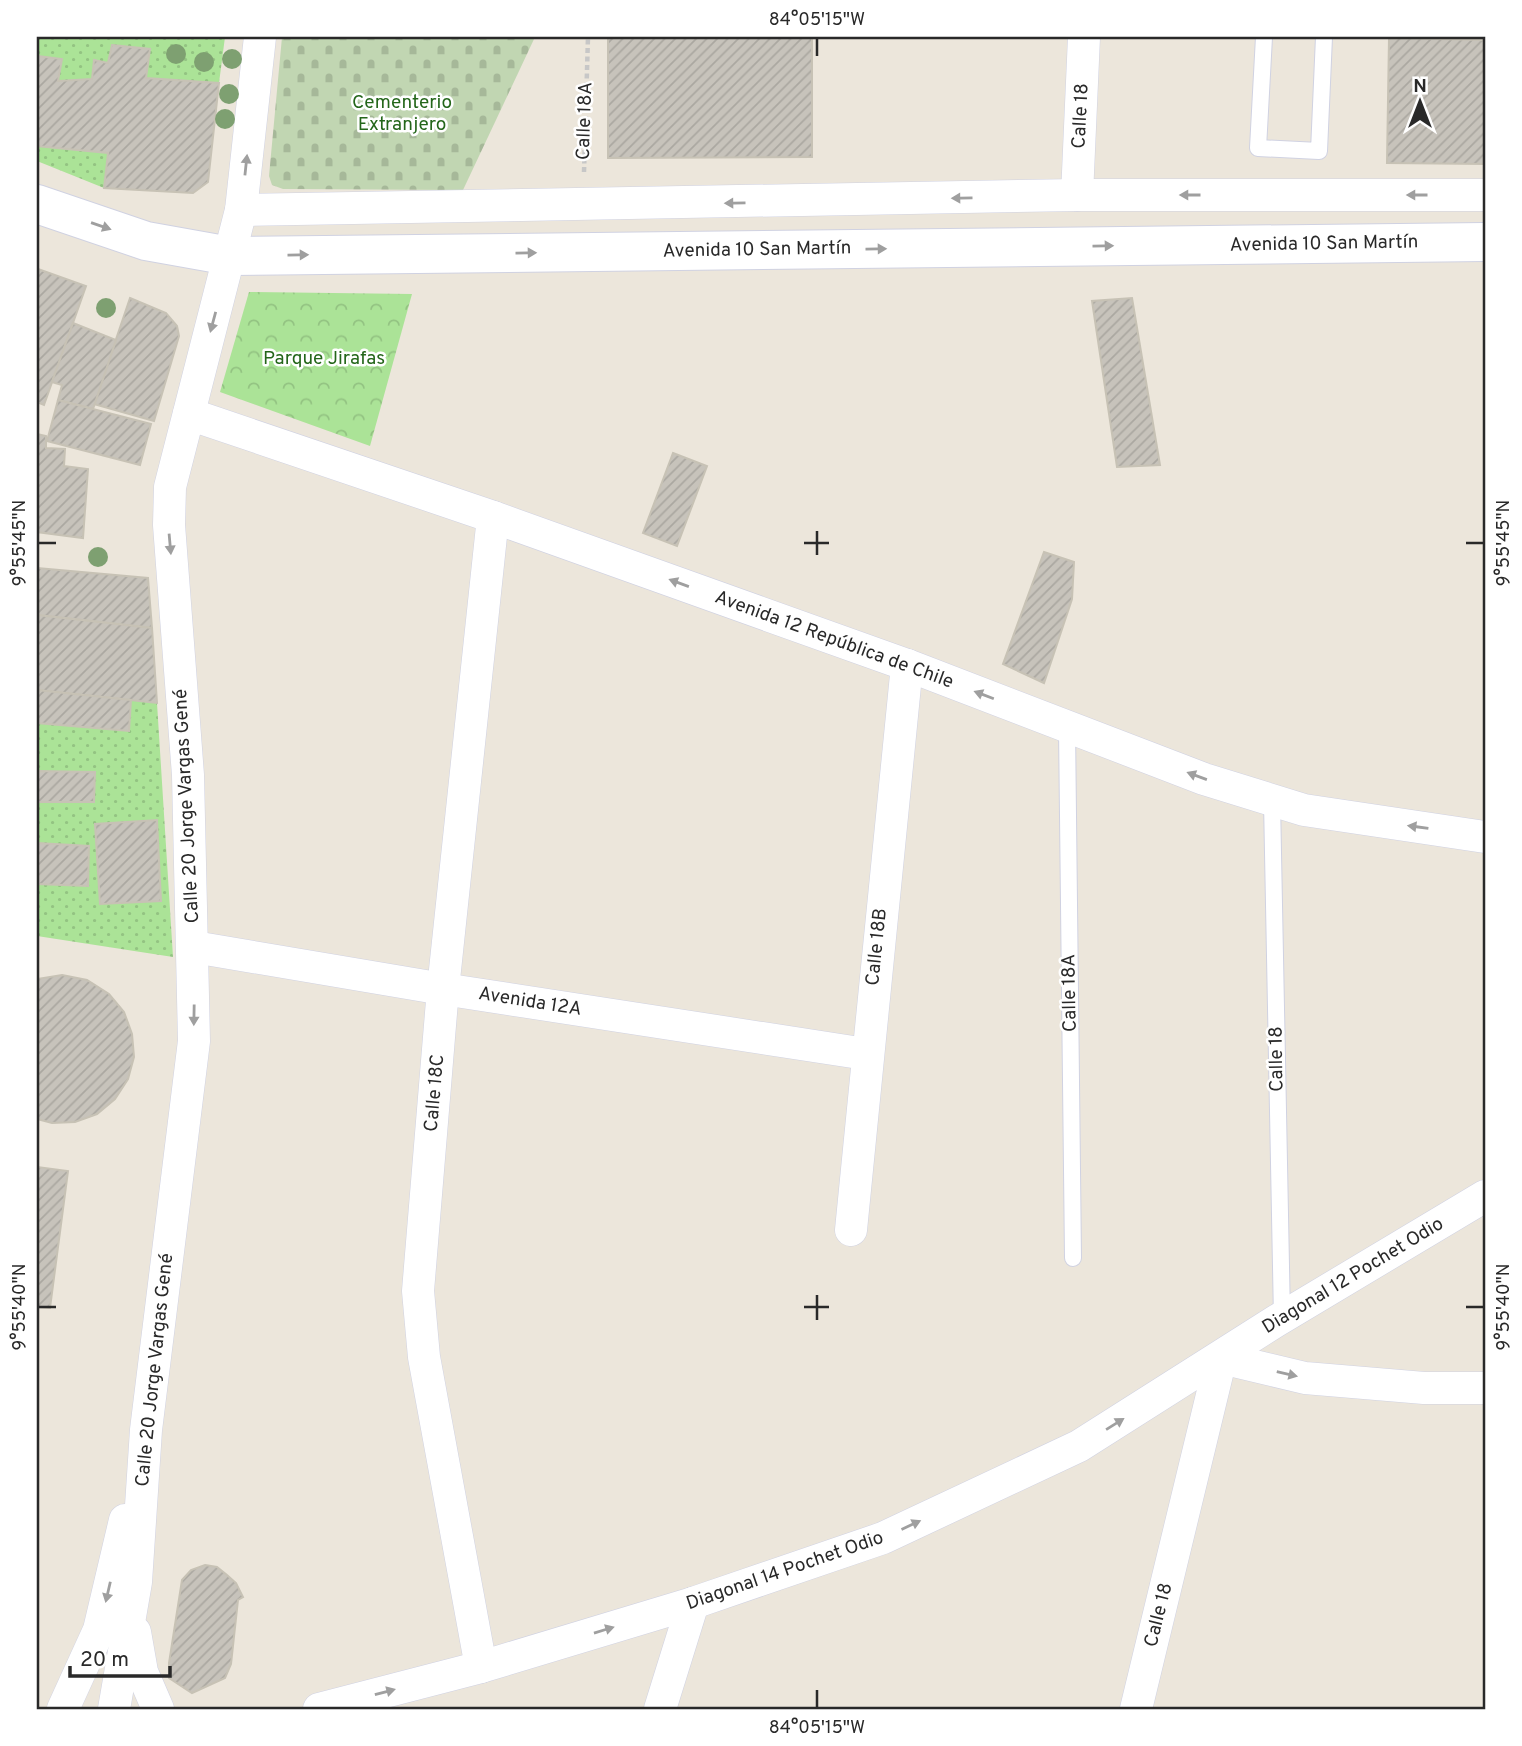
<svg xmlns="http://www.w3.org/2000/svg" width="1522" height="1746" viewBox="0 0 1522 1746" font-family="Overpass,sans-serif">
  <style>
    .grass { fill: url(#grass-dots) }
    .cemetery { fill: url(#cemetery-stones) }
    .park { fill: url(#park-crowns) }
    .building { fill: url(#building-hatch); stroke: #c7c2b5; stroke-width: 2 }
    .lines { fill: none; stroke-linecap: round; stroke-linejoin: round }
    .lane-casing { stroke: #d0d2e2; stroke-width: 18 }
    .street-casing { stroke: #d0d2e2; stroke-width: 33 }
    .secondary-casing { stroke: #d0d2e2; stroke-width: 40 }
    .path { stroke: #c7c7c7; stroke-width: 4.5; stroke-dasharray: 5 3.5; stroke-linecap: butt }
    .lane { stroke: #fff; stroke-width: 16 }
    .street { stroke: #fff; stroke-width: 32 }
    .secondary { stroke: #fff; stroke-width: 38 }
    .tree { fill: #7ea071 }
    .oneway { fill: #9f9f9f }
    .ticks { fill: none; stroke: #292929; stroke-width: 2.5 }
    .labels { text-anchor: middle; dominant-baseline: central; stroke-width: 5; stroke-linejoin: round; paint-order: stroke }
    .park-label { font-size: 19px; fill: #24661a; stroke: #fff }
    .street-label { font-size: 19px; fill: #292929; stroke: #fff }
    .neatline { fill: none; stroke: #292929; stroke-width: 2.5 }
    .ticks-label { font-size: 18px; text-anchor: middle; fill: #292929 }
  </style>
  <defs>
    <pattern id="grass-dots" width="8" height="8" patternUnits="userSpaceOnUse" patternTransform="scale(1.75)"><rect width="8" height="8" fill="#abe397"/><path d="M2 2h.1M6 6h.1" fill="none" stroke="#93c382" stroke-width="1.8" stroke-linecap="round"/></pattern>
    <pattern id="cemetery-stones" width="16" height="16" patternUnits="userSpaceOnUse" patternTransform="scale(1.75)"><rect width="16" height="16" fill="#c1d6b2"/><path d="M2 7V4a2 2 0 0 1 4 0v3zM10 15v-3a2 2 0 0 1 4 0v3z" fill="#a6b899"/></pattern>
    <pattern id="park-crowns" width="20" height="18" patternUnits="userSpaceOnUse" patternTransform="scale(1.75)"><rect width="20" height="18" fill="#abe397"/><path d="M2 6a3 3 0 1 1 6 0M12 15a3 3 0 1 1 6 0" fill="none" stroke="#93c382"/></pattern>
    <pattern id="building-hatch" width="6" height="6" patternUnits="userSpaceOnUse" patternTransform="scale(1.75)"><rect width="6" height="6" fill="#c7c3bb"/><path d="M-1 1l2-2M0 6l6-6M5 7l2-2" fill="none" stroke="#aba8a1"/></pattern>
  </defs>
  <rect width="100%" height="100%" fill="#ece6db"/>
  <g class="grass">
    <path d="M37 37H225L219 83 146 78 149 49 112 45 108 63 92 79 58 81 61 59 37 56Z"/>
    <path d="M37 146 108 153 104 188 37 161Z"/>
    <path d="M131 700 157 703 173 957 37 936V884L88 886 89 847 37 843V802H94L95 773 37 771V723L129 731Z"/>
  </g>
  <path class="cemetery" d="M282 37H535L463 190 283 189 272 185 269 176Z"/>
  <path class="park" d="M249 292 412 294 370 446 220 392Z"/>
  <g class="building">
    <path d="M608 37H812V157L608 158Z"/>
    <path d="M1389 38 1485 40V164L1387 163Z"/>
    <path d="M112 45 150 49 146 78 219 83 208 182 193 193 104 188 108 153 37 146V56L62 59 58 81 92 79 94 60 108 63Z"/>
    <path d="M38 269 86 286 44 405 37 402Z"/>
    <path d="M130 298 166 313 177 326 179 336 154 421 94 404Z"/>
    <path d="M1132 298 1160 465 1117 467 1092 301Z"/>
    <path d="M73 323 116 340 93 409 58 400 62 385 52 382Z"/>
    <path d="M58 400 151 424 140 465 47 441Z"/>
    <path d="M37 434 46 436V448L65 449 64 466 88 469 83 538 37 532Z"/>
    <path d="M673 453 707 466 677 546 643 533Z"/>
    <path d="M1044 552 1074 562 1072 599 1044 683 1003 664Z"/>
    <path d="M37 568 148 578 152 628 37 615Z"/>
    <path d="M37 615 152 628 157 703 37 690Z"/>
    <path d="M37 690 131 700 129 731 37 723Z"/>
    <path d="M37 771 95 772 94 802H37Z"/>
    <path d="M157 820 161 901 100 904 95 824Z"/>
    <path d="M37 843 89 846 88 886 37 884Z"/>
    <path d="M62 975 87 980 109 994 124 1012 132 1034 134 1057 128 1079 115 1099 97 1114 75 1122 52 1123 37 1119V979Z"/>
    <path d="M37 1167 68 1171 50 1308 37 1307Z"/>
    <path d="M205 1565 217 1567 227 1575 236 1583 243 1597 238 1600 231 1664 225 1678 192 1693 169 1678V1663L182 1580 191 1570Z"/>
  </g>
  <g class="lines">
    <g class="lane-casing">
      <g id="lane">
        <path d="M1264 37 1258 148 1319 151 1324 37"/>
        <path d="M1067 727 1073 1258"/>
        <path d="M1272 801 1282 1318"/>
      </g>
    </g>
    <g class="street-casing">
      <g id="street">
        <path d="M1077 195 1084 37"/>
        <path d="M241 210 1077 195H1485"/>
        <path d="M189 414 493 517 907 665 1204 779 1304 810 1485 837"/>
        <path d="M194 947 443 989 866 1054"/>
        <path d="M851 1230 907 665"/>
        <path d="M1221 1358 1305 1378 1424 1388H1485"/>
        <path d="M135 1632 142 1672 158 1709"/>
        <path d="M481 1667 424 1357 418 1291 443 989 493 517"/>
        <path d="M63 1709 99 1630 125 1520"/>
        <path d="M114 1709 136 1582 146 1430 194 1041 188 775 169 525 170 487 241 210 260 37"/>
        <path d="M319 1709 481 1667 693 1603 883 1538 1079 1446 1276 1321 1485 1196"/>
        <path d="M660 1709 693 1603"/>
        <path d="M1136 1709 1221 1358"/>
      </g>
    </g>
    <g class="secondary-casing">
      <path id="secondary" d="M37 204 146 241 230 256 1485 242"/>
    </g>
    <path class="path" d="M584 172 588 37"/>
    <use href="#lane" class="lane"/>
    <use href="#street" class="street"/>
    <use href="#secondary" class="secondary"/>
  </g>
  <g class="tree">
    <circle cx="176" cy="54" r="10"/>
    <circle cx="232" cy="59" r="10"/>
    <circle cx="204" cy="62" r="10"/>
    <circle cx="229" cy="94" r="10"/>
    <circle cx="225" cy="119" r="10"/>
    <circle cx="106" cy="308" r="10"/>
    <circle cx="98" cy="557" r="10"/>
  </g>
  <defs><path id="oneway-solid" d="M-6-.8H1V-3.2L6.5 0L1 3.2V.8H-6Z" transform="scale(1.75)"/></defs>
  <g class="oneway">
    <use href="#oneway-solid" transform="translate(246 165) rotate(-84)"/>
    <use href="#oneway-solid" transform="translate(1190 195) rotate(180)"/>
    <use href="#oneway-solid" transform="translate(1417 195) rotate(180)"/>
    <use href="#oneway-solid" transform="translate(962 198) rotate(179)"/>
    <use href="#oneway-solid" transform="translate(735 203) rotate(179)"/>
    <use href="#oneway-solid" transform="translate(101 226) rotate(19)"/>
    <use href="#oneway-solid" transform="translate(1103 246) rotate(-1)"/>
    <use href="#oneway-solid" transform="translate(876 249) rotate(-1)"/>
    <use href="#oneway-solid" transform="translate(526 253) rotate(-1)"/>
    <use href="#oneway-solid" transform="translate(298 255) rotate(-1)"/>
    <use href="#oneway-solid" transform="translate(213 322) rotate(105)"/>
    <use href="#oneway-solid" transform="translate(170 544) rotate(85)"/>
    <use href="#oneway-solid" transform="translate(679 583) rotate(-160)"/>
    <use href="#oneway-solid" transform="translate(984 695) rotate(-159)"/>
    <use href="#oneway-solid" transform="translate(1197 776) rotate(-160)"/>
    <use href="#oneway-solid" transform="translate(1418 827) rotate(-172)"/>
    <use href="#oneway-solid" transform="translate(194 1015) rotate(91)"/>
    <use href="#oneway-solid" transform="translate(1287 1374) rotate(13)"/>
    <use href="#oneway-solid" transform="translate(1115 1424) rotate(-32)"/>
    <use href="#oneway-solid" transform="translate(911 1525) rotate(-25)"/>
    <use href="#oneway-solid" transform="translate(108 1592) rotate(103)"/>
    <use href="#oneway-solid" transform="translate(604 1630) rotate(-17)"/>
    <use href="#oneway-solid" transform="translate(385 1692) rotate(-15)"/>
  </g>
  <path class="ticks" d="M817 38V56M817 531V555M38 543H56M804 543H829M1466 543H1484M817 1295V1320M38 1307H56M804 1307H829M1466 1307H1484M817 1690V1708"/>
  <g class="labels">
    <g class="park-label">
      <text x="402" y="103">Cementerio<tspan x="402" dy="22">Extranjero</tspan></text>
      <text x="324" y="359">Parque Jirafas</text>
    </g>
    <g class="street-label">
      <text transform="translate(1081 116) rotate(-87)">Calle 18</text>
      <text transform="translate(585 121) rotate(-88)">Calle 18A</text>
      <text transform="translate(1324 244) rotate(-1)">Avenida 10 San Martín</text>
      <text transform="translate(757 250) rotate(-1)">Avenida 10 San Martín</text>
      <text transform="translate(834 640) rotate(20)">Avenida 12 República de Chile</text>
      <text transform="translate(187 806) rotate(-93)">Calle 20 Jorge Vargas Gené</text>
      <text transform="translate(877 947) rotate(-84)">Calle 18B</text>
      <text transform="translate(1070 993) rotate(-91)">Calle 18A</text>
      <text transform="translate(530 1002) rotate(9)">Avenida 12A</text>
      <text transform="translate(1277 1059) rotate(-91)">Calle 18</text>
      <text transform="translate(435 1093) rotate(-85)">Calle 18C</text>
      <text transform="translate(1353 1276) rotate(-31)">Diagonal 12 Pochet Odio</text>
      <text transform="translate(155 1370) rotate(-84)">Calle 20 Jorge Vargas Gené</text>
      <text transform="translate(785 1571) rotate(-19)">Diagonal 14 Pochet Odio</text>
      <text transform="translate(1159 1615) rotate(-76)">Calle 18</text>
    </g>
  </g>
  <rect width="1522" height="1746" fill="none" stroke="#ffffff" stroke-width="77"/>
  <g transform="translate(1420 102)" stroke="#ffffff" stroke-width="5" paint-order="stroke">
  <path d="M0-5L12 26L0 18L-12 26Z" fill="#292929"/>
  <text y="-10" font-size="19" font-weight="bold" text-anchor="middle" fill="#292929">N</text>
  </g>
  <path d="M70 1666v10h100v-10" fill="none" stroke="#292929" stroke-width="3.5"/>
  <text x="80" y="1666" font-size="21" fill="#292929" stroke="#ffffff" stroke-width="5" paint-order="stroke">20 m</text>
  <rect x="38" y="38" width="1446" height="1670" class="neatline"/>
  <g class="ticks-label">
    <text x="817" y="25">84°05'15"W</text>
    <text transform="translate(19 543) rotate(-90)" y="6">9°55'45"N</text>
    <text transform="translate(1503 543) rotate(-90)" y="6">9°55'45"N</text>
    <text transform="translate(19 1307) rotate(-90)" y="6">9°55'40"N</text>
    <text transform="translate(1503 1307) rotate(-90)" y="6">9°55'40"N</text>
    <text x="817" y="1733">84°05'15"W</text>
  </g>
</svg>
